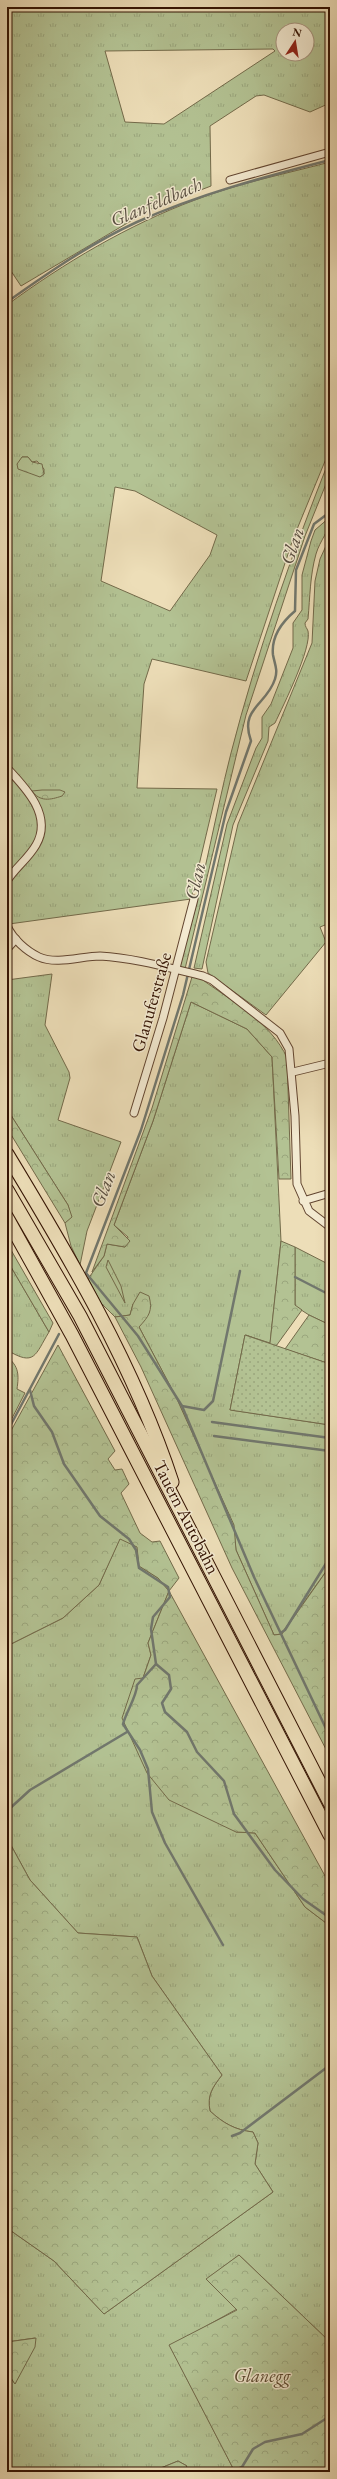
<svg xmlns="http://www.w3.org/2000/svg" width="337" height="2479" viewBox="0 0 337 2479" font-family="'EB Garamond',serif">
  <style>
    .grass { fill: url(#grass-tufts); stroke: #736a4a; fill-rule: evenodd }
    .forest { fill: url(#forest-crowns); stroke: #736a4a }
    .garden { fill: url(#garden-dots); stroke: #736a4a }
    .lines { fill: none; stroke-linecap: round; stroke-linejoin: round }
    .stream { stroke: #71776d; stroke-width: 2.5 }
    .minor-casing { stroke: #624530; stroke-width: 9 }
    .motorway-casing { stroke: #331202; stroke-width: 15 }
    .minor { stroke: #f3ead1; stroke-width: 7 }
    .motorway { stroke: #eddeb8; stroke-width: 13 }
    .labels { text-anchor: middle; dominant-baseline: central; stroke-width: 3; stroke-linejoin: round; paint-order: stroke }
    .street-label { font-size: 18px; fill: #331202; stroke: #f3ead1 }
    .park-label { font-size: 18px; font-style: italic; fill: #59472e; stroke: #f3ead1 }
    .water-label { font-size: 19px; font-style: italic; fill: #574d40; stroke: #f3ead1 }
  </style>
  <defs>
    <pattern id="grass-tufts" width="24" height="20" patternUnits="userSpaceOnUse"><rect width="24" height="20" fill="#b3c293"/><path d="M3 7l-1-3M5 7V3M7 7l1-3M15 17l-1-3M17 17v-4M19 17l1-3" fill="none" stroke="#9aa67d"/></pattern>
    <pattern id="forest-crowns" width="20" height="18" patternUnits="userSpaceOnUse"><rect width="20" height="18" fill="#b3c293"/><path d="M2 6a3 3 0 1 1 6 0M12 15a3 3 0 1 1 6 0" fill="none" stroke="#9aa67d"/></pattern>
    <pattern id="garden-dots" width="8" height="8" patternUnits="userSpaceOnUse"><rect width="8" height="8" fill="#b3c293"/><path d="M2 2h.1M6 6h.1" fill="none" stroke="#9aa67d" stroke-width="1.8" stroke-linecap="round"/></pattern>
  </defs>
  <rect width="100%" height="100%" fill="#eddeb8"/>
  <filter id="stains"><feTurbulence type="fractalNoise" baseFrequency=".005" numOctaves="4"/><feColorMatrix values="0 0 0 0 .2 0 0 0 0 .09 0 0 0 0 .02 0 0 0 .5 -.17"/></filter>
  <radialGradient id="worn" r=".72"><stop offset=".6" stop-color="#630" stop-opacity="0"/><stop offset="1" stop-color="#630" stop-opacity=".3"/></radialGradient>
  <g class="grass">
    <path d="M7 7H330V103L310 112 264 95 256 96 210 126 211 186 151 209 21 286 7 265V225L10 223 7 215ZM283 30H307V54H283ZM273 49 275 51 164 124 125 122 105 51Z"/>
    <path d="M330 162V449L293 539 246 681 152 659 144 684 137 788 217 789 191 899 9 924 7 918V305C64 263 128 225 195 200 239 183 285 174 330 162ZM22 457H28L32 462 37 461 44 469V474L41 476 32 473ZM115 487 135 491 217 535 210 555 170 611 101 581Z"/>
    <path d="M330 458V474L305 536 246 715 185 969 178 967C202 897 213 823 231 753 257 652 292 554 330 458Z"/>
    <path d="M330 517C330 531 320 540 316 554 310 575 310 597 308 619L305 623C305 627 307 628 308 631 312 648 283 706 275 723L269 727 268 741 233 825 202 969 194 968 227 824 256 748 262 738V717L271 704 293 648V623L302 610V575L311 541 315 530Z"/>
    <path d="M330 537V923L320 927 326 942 266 1015 208 973 206 962 238 824 312 643 315 581 320 559Z"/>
    <path d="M52 974 45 1025 69 1072 70 1078 58 1120 121 1142 87 1231 80 1265 71 1246 65 1223 71 1217 68 1205 7 1109V980Z"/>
    <path d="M191 1002 247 1029 272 1057 281 1241 270 1344 246 1335 231 1410 330 1425V1566L281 1634 274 1635 236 1550 233 1524 176 1397 139 1327 133 1304 130 1315 115 1317 101 1303 88 1279 104 1256 107 1244 125 1247 128 1237 114 1225 153 1121Z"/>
    <path d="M295 1247 330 1265V1325L309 1315 295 1306Z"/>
    <path d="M7 1260 49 1332C35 1355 35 1367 7 1350Z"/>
    <path d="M7 1357C19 1366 19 1375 17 1389L25 1393 7 1428Z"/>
    <path d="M120 1538 138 1547 139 1566 158 1578 169 1591 148 1643 151 1655 143 1678 236 1832 255 1833 305 1907 330 1926V2342L239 2255 207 2279 237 2309 170 2346 235 2472H182L187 2466 178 2461 151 2472H7V2372L15 2384 35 2338 7 2342V2228L54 2261 104 2314 273 2192 255 2164 258 2143 253 2132C235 2130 223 2123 210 2111 207 2095 212 2088 222 2075L152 1976 137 1937 78 1933 30 1880 7 1838V1646L63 1618 99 1585Z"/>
  </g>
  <g class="forest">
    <path d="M22 457H28L32 462 42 464 44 474 40 477 18 469 17 464Z"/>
    <path d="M42 790H60L65 792 62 796C50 800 40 802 32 791Z"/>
    <path d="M192 977 200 978C230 1000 272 1023 287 1058L291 1179H279L272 1057 247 1029 191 1002 153 1121 114 1225 130 1241 125 1247 107 1244 104 1256 92 1272 152 1108Z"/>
    <path d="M7 1109 68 1205 72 1217 65 1223 7 1128Z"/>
    <path d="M281 1241 295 1247V1305L302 1310 230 1410 245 1335 270 1343Z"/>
    <path d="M7 1243 53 1323 49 1332 7 1260Z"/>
    <path d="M108 1260 121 1286 125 1303 106 1267Z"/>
    <path d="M140 1292 149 1296C153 1311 149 1316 139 1327L176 1397 234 1525 236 1550 274 1635 282 1634 330 1566V1757L232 1568 141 1367 115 1317 130 1315 133 1304Z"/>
    <path d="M309 1315 330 1325V1364L285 1349Z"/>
    <path d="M58 1345 115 1451 108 1459 115 1470 122 1469 129 1484 121 1493 140 1533 152 1542 160 1541 179 1578 169 1591 330 1885V1926L305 1907 255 1833 236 1832 169 1800 147 1773 122 1718 135 1679 143 1678 151 1655 148 1643 169 1591 158 1578 139 1566 137 1547 120 1539 99 1585 63 1618 7 1646V1438Z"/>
    <path d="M7 1838 30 1880 78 1933 137 1937 152 1976 222 2075C212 2088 207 2095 210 2111 223 2123 235 2130 253 2132L258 2143 255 2164 273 2192 104 2314 54 2261 7 2228Z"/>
    <path d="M239 2255 330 2342V2472H235L169 2345 237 2310 206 2279Z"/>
    <path d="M36 2338 35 2347 15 2384 7 2372V2342Z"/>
    <path d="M178 2461 187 2466 182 2472H151Z"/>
  </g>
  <path class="garden" d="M245 1335 330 1364V1425L230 1410Z"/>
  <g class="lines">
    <g class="stream">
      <path d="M7 302C48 273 91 243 137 222 199 194 264 177 330 160"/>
      <path d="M330 512 314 524 296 570 295 611C282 622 271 637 273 655 275 665 278 670 275 679 267 705 239 708 251 741L226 812 183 995 141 1130 86 1273 138 1336 182 1406 254 1577 330 1737"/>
      <path d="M295 1277 330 1295"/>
      <path d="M30 1390 34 1406 52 1432 64 1464 100 1516 129 1539 136 1550 139 1568 168 1587 170 1597 153 1617 151 1629 156 1664 137 1685C137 1696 126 1712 123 1724L140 1750 148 1769 152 1812 165 1843 223 1945"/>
      <path d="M182 1406 204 1410 213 1401 240 1271"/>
      <path d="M212 1422 330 1438"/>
      <path d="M7 1432 59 1334"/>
      <path d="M214 1436 330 1451"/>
      <path d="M282 1632 285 1630 330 1557"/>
      <path d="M156 1664 169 1675 171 1689 162 1703 165 1712 187 1732 197 1752 224 1781 234 1814 275 1870 303 1899 330 1918"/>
      <path d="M7 1811 30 1790 127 1732"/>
      <path d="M232 2136 240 2133 330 2065"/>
      <path d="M231 2472 242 2467 253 2449 265 2442 302 2434 330 2416"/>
    </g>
    <g class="minor-casing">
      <g id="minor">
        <path d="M230 180 330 152"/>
        <path d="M7 768C26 788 53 816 36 845 28 859 15 868 7 881"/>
        <path d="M7 926C13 939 26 951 39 957 57 965 82 956 100 956 135 958 169 968 203 976L212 980 280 1033 289 1049 295 1116 297 1184 309 1211 330 1227"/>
        <path d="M7 949 16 939"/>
        <path d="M293 1072 330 1063"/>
        <path d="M134 1113 163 1018 194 899"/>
        <path d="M303 1201 330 1193"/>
      </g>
    </g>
    <g class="motorway-casing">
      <g id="motorway">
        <path d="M7 1154C70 1258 134 1366 172 1482"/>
        <path d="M7 1190 80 1316 330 1803"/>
        <path d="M7 1218 72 1335 330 1835"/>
      </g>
    </g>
    <use href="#minor" class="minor"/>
    <use href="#motorway" class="motorway"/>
  </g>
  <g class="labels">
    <g class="street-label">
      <text transform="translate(151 1002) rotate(-74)">Glanuferstraße</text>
      <text transform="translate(187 1517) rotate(63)">Tauern Autobahn</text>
    </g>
    <g class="park-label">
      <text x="262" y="2375">Glanegg</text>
    </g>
    <g class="water-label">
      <text transform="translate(156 202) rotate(-23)">Glanfeldbach</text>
      <text transform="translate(292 546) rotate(-71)">Glan</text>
      <text transform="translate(195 881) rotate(-77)">Glan</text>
      <text transform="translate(103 1189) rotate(-69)">Glan</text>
    </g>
  </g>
  <rect width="337" height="2479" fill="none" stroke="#eddeb8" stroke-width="24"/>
  <rect x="8" y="8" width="321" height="2463" fill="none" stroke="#331202" stroke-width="2"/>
  <rect x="12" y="12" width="313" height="2455" fill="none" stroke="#331202"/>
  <g transform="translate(295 42) rotate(12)"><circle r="19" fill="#f3ead1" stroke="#a6947e"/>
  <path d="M0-3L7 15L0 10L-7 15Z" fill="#8f2418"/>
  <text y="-6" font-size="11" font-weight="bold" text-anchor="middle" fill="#331202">N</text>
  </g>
  <rect width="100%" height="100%" filter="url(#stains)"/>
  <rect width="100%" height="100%" fill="url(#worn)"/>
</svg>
